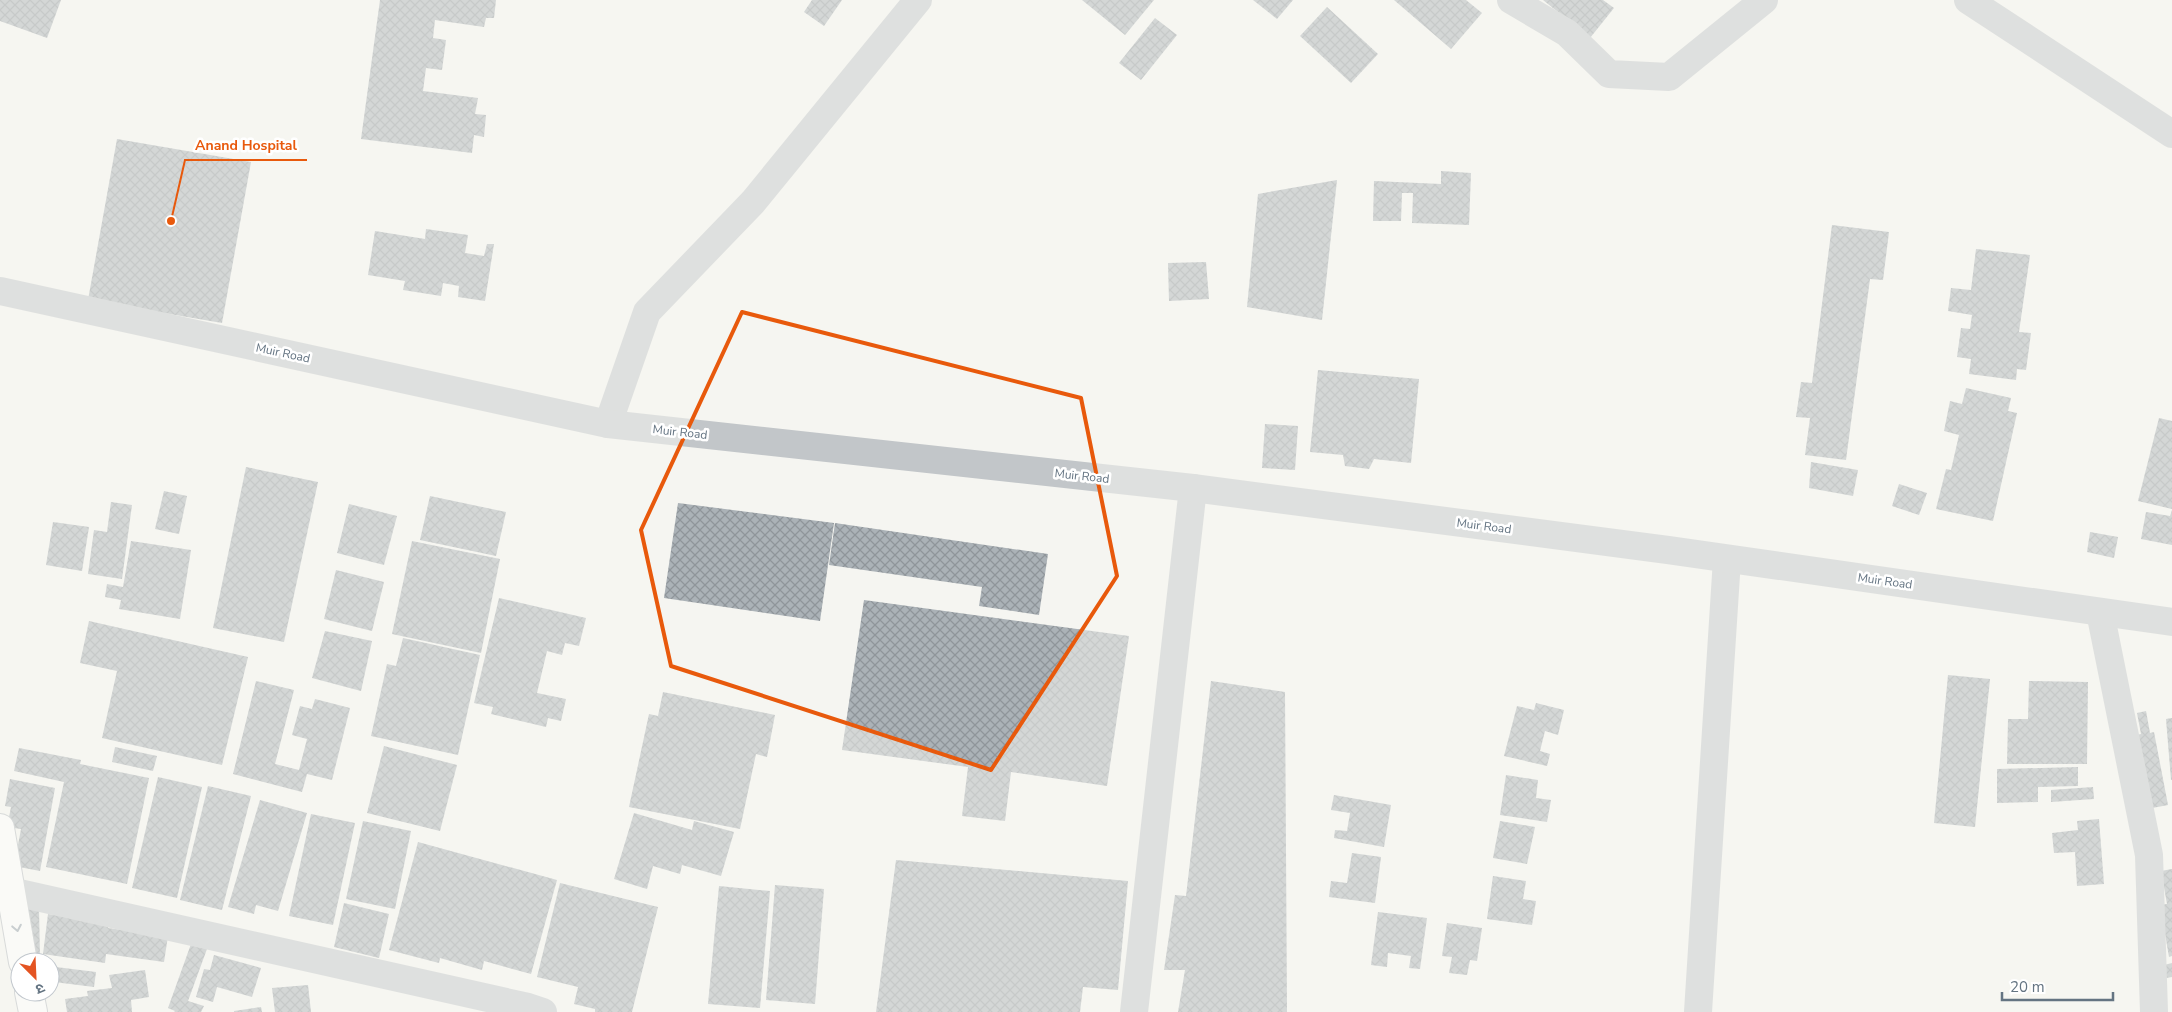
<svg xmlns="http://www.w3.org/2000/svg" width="2172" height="1012" viewBox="0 0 2172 1012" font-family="'Nunito Sans','Noto Sans Devanagari',sans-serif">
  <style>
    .building { fill: url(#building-cross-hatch) }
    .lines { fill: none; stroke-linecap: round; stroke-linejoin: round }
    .secondary-casing { stroke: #b4b9be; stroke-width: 30 }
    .minor { stroke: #c2c6c9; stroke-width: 28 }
    .tertiary { stroke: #c2c6c9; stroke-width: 28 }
    .secondary { stroke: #fff; stroke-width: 28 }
    .oneway { stroke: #929ea8 }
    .marked { fill: none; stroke: #e8590c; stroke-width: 4; stroke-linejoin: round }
    .labels { text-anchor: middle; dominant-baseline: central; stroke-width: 5; stroke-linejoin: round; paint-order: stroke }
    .street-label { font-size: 12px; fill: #647482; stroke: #fff }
    .leader { fill: none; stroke: #e8590c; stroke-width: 2 }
    .callout-dot { fill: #e8590c; stroke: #fff; stroke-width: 2 }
    .callout-label { font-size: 14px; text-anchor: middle; font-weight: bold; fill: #e8590c; stroke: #fff; stroke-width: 5; stroke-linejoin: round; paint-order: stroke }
  </style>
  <defs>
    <pattern id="building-cross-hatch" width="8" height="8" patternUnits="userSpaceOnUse" patternTransform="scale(1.25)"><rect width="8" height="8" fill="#abb2b7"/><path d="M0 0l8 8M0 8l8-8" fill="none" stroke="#8f959a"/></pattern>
  </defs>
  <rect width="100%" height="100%" fill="#f5f5f1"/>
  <g class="building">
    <path d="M0 0H61L47 38 0 21Z"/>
    <path d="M380 0H496L494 18H486L484 27 435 20 433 38 446 40 442 70 426 68 423 91 478 98 475 114 486 115 484 137 474 135 472 153 361 139Z"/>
    <path d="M812 0H842L824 26 804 12Z"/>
    <path d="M1082 0H1154L1125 35Z"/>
    <path d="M1253 0H1293L1277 19Z"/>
    <path d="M1394 0H1466L1482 13 1451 49Z"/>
    <path d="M1543 0H1603L1614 8 1590 38Z"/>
    <path d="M1327 7 1378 54 1351 83 1300 36Z"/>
    <path d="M1155 18 1177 35 1141 80 1119 63Z"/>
    <path d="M117 139 251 162 222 323 88 300Z"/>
    <path d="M1441 171 1471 173 1469 225 1412 223 1413 193H1402L1401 221H1373L1374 181 1441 184Z"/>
    <path d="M1337 180 1322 320 1247 307 1258 194Z"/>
    <path d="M1832 225 1889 232 1883 280 1870 279 1846 460 1805 455 1810 418 1796 417 1801 382 1812 383Z"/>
    <path d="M426 229 468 235 465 253 484 256 487 244H494L485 301 458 297 459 286 443 283 441 296 403 290 405 281 368 275 375 231 425 239Z"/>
    <path d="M1976 249 2030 255 2019 332 2031 333 2026 370 2017 369 2016 380 1969 374 1971 359 1957 357 1961 328 1970 329 1972 315 1948 311 1951 288 1971 290Z"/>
    <path d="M1206 262 1209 299 1169 301 1168 263Z"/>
    <path d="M1318 370 1419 379 1411 463 1374 459 1369 469 1345 466 1343 455 1310 452Z"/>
    <path d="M1966 388 2011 398 2008 411 2017 413 1993 521 1936 509 1946 469 1951 470 1959 435 1944 431 1950 401 1962 404Z"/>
    <path d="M2159 418 2172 421V509L2138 501Z"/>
    <path d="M1265 424 1298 426 1295 470 1262 468Z"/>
    <path d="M1811 462 1858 470 1853 496 1809 488Z"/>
    <path d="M246 467 318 482 284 642 213 628Z"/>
    <path d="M1899 484 1927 493 1919 515 1892 506Z"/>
    <path d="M164 491 187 496 179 534 155 529Z"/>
    <path d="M430 496 506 512 496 556 420 540Z"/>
    <path d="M111 502 132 505 122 579 88 574 94 530 107 532Z"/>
    <path d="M678 503 834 523 820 621 664 598Z"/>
    <path d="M349 504 397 516 384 565 337 553Z"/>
    <path d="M2172 510V545L2141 539 2146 512 2170 516Z"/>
    <path d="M53 522 89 527 82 571 46 565Z"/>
    <path d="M835 523 1048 554 1039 615 979 606 982 587 829 565Z"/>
    <path d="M2090 532 2118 537 2114 558 2087 552Z"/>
    <path d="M131 541 191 550 180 619 119 609 121 600 105 597 107 584 123 587Z"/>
    <path d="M412 541 500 559 481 653 392 634Z"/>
    <path d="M336 570 384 582 372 631 324 619Z"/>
    <path d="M499 598 586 618 579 646 565 643 562 655 547 651 537 693 566 699 561 721 548 718 546 727 491 714 493 707 474 703Z"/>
    <path d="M864 600 1129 636 1107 786 1011 772 1005 821 962 816 968 767 842 750Z"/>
    <path d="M89 621 248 657 222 765 102 738 117 671 80 663Z"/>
    <path d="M325 631 372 641 361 691 312 678Z"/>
    <path d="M403 638 480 655 458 755 371 736 387 664 396 666Z"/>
    <path d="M1948 675 1990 679 1975 827 1934 823Z"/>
    <path d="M256 681 294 690 275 764 299 770 307 739 292 735 300 706 312 709 315 699 350 708 332 780 307 774 302 792 233 774Z"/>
    <path d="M1211 681 1285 692 1287 1012H1178L1185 970H1164L1175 895 1186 896Z"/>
    <path d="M2029 681 2088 682 2087 764H2007L2008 719H2028Z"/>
    <path d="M663 692 775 715 767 757 756 754 740 829 629 807 649 714 658 716Z"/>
    <path d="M1536 703 1564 710 1558 735 1545 731 1540 751 1550 754 1547 766 1504 756 1517 706 1534 710Z"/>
    <path d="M2146 711 2150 733 2154 732 2168 805 2147 809 2132 736 2141 734 2137 713Z"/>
    <path d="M2172 718V780H2171L2166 719Z"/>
    <path d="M384 746 457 765 440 831 367 813Z"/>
    <path d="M115 747 157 756 153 771 112 762Z"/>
    <path d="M19 748 81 760 80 764 149 778 127 884 46 867 64 782 14 771Z"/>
    <path d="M2078 767V786L2038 787V802L1997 803V769Z"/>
    <path d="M1506 775 1538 780 1536 798 1551 800 1547 822 1500 815Z"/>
    <path d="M158 777 202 787 177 898 132 888Z"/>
    <path d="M10 779 55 788 40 871 14 866 21 829 7 827 11 807 5 806Z"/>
    <path d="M208 786 251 796 222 910 180 900Z"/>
    <path d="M2093 787 2094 799 2051 802V790Z"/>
    <path d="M1334 795 1391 805 1384 847 1334 838 1335 830 1347 831 1350 813 1331 810Z"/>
    <path d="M260 800 307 813 278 911 256 905 254 914 228 907Z"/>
    <path d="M634 813 692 830 694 821 734 832 721 876 682 865 680 874 653 866 647 889 614 879Z"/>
    <path d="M311 814 355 823 333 925 289 916Z"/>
    <path d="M2099 819 2104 884 2077 886 2075 852 2054 853 2052 833 2078 830 2077 821Z"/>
    <path d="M363 821 411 831 395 909 346 899Z"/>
    <path d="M1500 821 1535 827 1527 864 1493 858Z"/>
    <path d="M418 842 557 880 531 974 484 961 482 970 440 958 439 963 389 950Z"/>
    <path d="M1352 853 1381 857 1375 903 1329 897 1331 881 1347 883Z"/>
    <path d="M896 860 1128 881 1118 990 1083 987 1080 1012H876Z"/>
    <path d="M2172 869V956L2169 957 2160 905 2167 904 2161 871Z"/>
    <path d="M1493 876 1526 881 1523 899 1536 901 1532 925 1487 919Z"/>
    <path d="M560 883 658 907 632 1012H595V1009L574 1004 578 987 537 977Z"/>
    <path d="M775 885 824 889 815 1004 766 1000Z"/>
    <path d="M719 886 770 891 760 1008 708 1004Z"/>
    <path d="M344 903 389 914 379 958 334 947Z"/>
    <path d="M39 908 40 957H23L22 909Z"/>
    <path d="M1378 912 1427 918 1420 969 1409 968 1411 956 1388 953 1387 967 1371 965Z"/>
    <path d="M48 914 109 923 108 928 168 936 164 962 106 954 105 963 43 954Z"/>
    <path d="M1447 923 1482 928 1477 961 1470 960 1467 975 1449 973 1452 957 1442 956Z"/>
    <path d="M191 944 207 949 188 1001 204 1006 201 1012H174L175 1011 168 1008Z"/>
    <path d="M214 955 261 968 252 997 217 987 213 1002 196 997 204 969 210 970Z"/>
    <path d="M2172 963V977L2166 978 2164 965Z"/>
    <path d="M56 967 96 972 94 987 54 982Z"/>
    <path d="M145 970 149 997 131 1000 132 1012H67L65 999 88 996 87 991 112 988 109 975Z"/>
    <path d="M308 985 311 1012H275L272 988Z"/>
    <path d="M261 1007 262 1012H234V1011Z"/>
  </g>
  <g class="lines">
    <g class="secondary-casing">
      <g id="secondary">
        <path d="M0 828 23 962"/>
        <path d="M29 992 33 1012"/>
      </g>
    </g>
    <g class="minor">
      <path d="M1511 0 1567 33 1609 74 1669 77 1764 0"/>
      <path d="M1968 0 2172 134"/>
      <path d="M608 424 647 312 753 202 918 0"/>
      <path d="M2100 612 2149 855 2154 1012"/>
      <path d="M10 891 528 1007 543 1012"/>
      <path d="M1134 1012 1193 488"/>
      <path d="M1698 1012 1727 559"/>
    </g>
    <path class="tertiary" d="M0 291 608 424 1193 488 1668 550 2172 622"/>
    <use href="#secondary" class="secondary"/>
  </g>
  <defs><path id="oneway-chevron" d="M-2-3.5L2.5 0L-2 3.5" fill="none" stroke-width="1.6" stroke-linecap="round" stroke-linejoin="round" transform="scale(1.25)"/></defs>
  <use class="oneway" href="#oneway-chevron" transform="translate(17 928) rotate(79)"/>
  <path d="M0 0H2172V1012H0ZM742 312 1081 398 1117 576 991 770 671 666 641 530Z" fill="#f5f5f1" fill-opacity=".55" fill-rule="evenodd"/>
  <path class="marked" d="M742 312 1081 398 1117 576 991 770 671 666 641 530Z"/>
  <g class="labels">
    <g class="street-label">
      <text transform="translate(283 353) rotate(12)">Muir Road</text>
      <text transform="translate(680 432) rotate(6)">Muir Road</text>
      <text transform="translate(1082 476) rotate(6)">Muir Road</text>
      <text transform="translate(1484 526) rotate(7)">Muir Road</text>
      <text transform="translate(1885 581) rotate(8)">Muir Road</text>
    </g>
  </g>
  <path class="leader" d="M171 221L185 160H307"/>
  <circle class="callout-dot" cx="171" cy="221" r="5"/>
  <g class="callout-label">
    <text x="246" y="150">Anand Hospital</text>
  </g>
  <g transform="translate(35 977) rotate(156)"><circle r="24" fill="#ffffff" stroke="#c1c7cd"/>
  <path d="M0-4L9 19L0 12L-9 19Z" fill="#e45422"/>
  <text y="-8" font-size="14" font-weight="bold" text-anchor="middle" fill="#647482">उ</text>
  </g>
  <path d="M2002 992v8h111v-8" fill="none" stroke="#647482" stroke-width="2.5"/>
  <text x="2010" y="992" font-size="15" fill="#647482" stroke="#ffffff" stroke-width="4" paint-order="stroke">20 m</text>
</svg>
